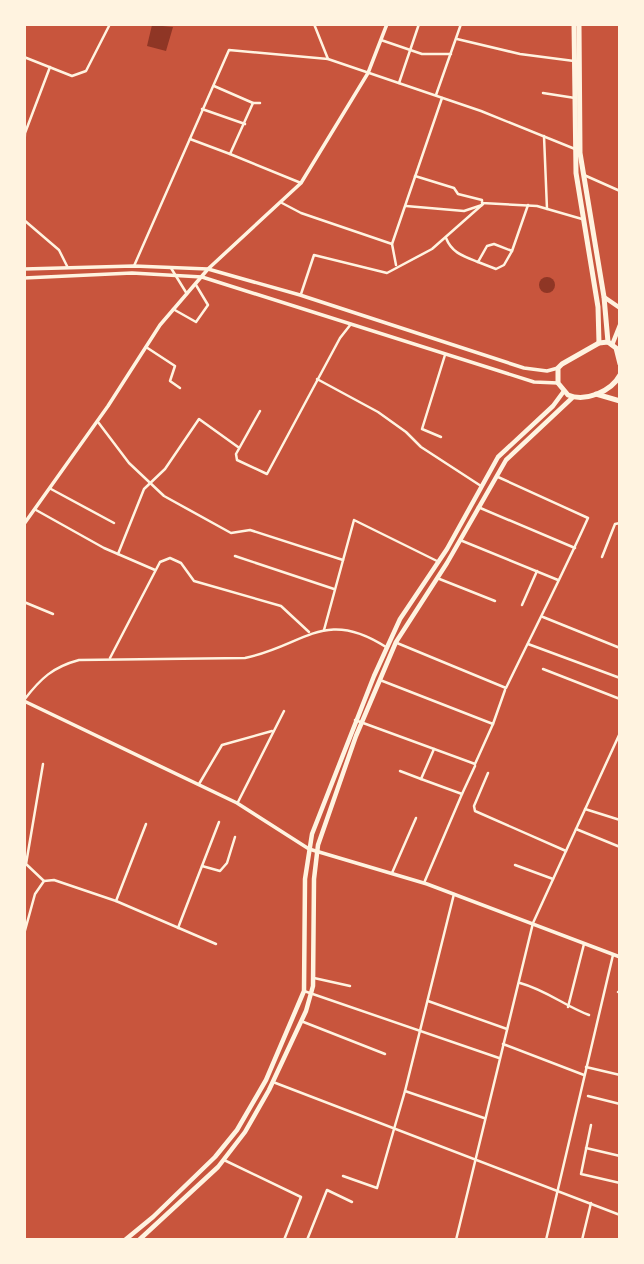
<svg xmlns="http://www.w3.org/2000/svg" width="644" height="1264" viewBox="0 0 644 1264" font-family="'Titillium Web',sans-serif">
  <style>
    .water { fill: #8f3625 }
    .lines { fill: none; stroke-linecap: round; stroke-linejoin: round }
    .minor { stroke: #fff3e0; stroke-width: 2.5 }
    .tertiary { stroke: #fff3e0; stroke-width: 3.5 }
    .secondary { stroke: #fff3e0; stroke-width: 4.5 }
    .primary { stroke: #fff3e0; stroke-width: 4.5 }
    .trunk { stroke: #fff3e0; stroke-width: 5 }
  </style>
  <rect width="100%" height="100%" fill="#c8553d"/>
  <g class="water">
    <path d="M152 25 173 27 166 51 147 46Z"/>
    <circle cx="547" cy="285" r="8"/>
  </g>
  <g class="lines">
    <g class="minor">
      <path d="M314 24 328 59"/>
      <path d="M457 39 520 54 574 61"/>
      <path d="M381 40 422 54H451"/>
      <path d="M24 57 72 76 86 71 110 24"/>
      <path d="M399 83 419 24"/>
      <path d="M214 86 253 103"/>
      <path d="M543 93 575 98"/>
      <path d="M436 95 461 24"/>
      <path d="M202 109 245 124"/>
      <path d="M544 136 547 209"/>
      <path d="M190 139 230 154 253 103H260"/>
      <path d="M24 151 25 133 50 67"/>
      <path d="M230 154 301 183"/>
      <path d="M584 175 620 191"/>
      <path d="M415 176 454 188 458 194 482 200V203L537 206 582 219"/>
      <path d="M282 203 301 213 392 244"/>
      <path d="M406 206 464 211 482 205"/>
      <path d="M24 220 59 250 67 266"/>
      <path d="M446 238C452 253 463 256 478 262L487 246 494 244 512 251 528 205"/>
      <path d="M478 262 496 269 504 265 512 251"/>
      <path d="M396 265 392 244 442 98"/>
      <path d="M134 266 229 50 328 59 481 111 575 149"/>
      <path d="M171 268 187 294"/>
      <path d="M301 294 314 255 387 273 432 249 483 204"/>
      <path d="M173 309 196 322 208 305 196 285"/>
      <path d="M146 347 175 366 170 381 180 388"/>
      <path d="M317 379 378 412 406 432 421 447 481 486"/>
      <path d="M260 411 236 454 237 460 267 474 340 338 351 324"/>
      <path d="M98 422 129 463 164 496 231 533 250 530 343 560"/>
      <path d="M441 437 422 429 445 355"/>
      <path d="M51 489 114 523"/>
      <path d="M478 507 575 548"/>
      <path d="M36 510 104 548 155 570"/>
      <path d="M460 540 558 580"/>
      <path d="M118 554 144 489 165 469 199 419 238 447"/>
      <path d="M235 556 334 589"/>
      <path d="M602 557 615 524 620 523"/>
      <path d="M437 578 495 601"/>
      <path d="M24 602 53 614"/>
      <path d="M522 605 537 571"/>
      <path d="M543 617 620 648"/>
      <path d="M324 630 354 520 439 562"/>
      <path d="M397 643 506 688C534 630 562 576 588 518L498 477"/>
      <path d="M528 644 620 678"/>
      <path d="M110 658 160 562 170 558 181 563 194 581 281 606 309 632"/>
      <path d="M543 669 620 699"/>
      <path d="M380 680 493 724 505 690"/>
      <path d="M24 700C41 678 53 667 79 660L245 658C304 646 324 607 386 647"/>
      <path d="M355 720 475 764 493 724"/>
      <path d="M434 749 421 779 462 794 475 766"/>
      <path d="M43 764 26 864 44 881"/>
      <path d="M400 771 421 779"/>
      <path d="M488 773 474 806 475 811 566 851"/>
      <path d="M199 784 222 745 272 731"/>
      <path d="M238 802 284 711"/>
      <path d="M585 809 620 820"/>
      <path d="M576 829 620 847"/>
      <path d="M515 865 553 879"/>
      <path d="M202 866 220 871 227 863 235 837"/>
      <path d="M392 873 416 818"/>
      <path d="M424 883 462 794"/>
      <path d="M454 894 405 1091 484 1118"/>
      <path d="M116 901 146 824"/>
      <path d="M178 928 219 822"/>
      <path d="M24 934 35 894 44 881 54 880 116 901 216 944"/>
      <path d="M314 978 350 986"/>
      <path d="M520 983C546 990 565 1006 589 1015"/>
      <path d="M304 991 499 1058"/>
      <path d="M618 992 620 993"/>
      <path d="M428 1001 507 1029"/>
      <path d="M568 1007 584 944"/>
      <path d="M301 1021 385 1054"/>
      <path d="M503 1044 584 1075"/>
      <path d="M586 1067 620 1075"/>
      <path d="M273 1082 620 1215"/>
      <path d="M588 1096 620 1104"/>
      <path d="M591 1125 581 1174 620 1183"/>
      <path d="M586 1148 620 1156"/>
      <path d="M224 1160 301 1197 284 1240"/>
      <path d="M343 1176 377 1188 405 1091"/>
      <path d="M307 1240 327 1190 352 1202"/>
      <path d="M456 1240 533 923 620 733"/>
      <path d="M546 1240 613 955"/>
      <path d="M582 1240 591 1203"/>
    </g>
    <g class="tertiary">
      <path d="M24 269 134 266 208 269 300 295 524 368 547 371 558 368"/>
      <path d="M24 278 132 273 202 277 534 382 558 383"/>
      <path d="M24 524 108 406 160 325 208 269 301 183 368 73 387 24"/>
      <path d="M24 701 237 803 309 849 427 884 620 957"/>
    </g>
    <g class="secondary">
      <path d="M604 297 620 308"/>
      <path d="M612 345 620 325"/>
    </g>
    <g class="primary">
      <path d="M125 1240 153 1217 215 1157 237 1130 266 1080 304 991 305 879 312 834 374 676 400 619 447 549 498 457 553 406 564 391"/>
      <path d="M139 1240 218 1167 245 1132 269 1090 306 1011 313 986 314 879 318 845 356 736 396 642 447 563 506 460 572 398"/>
    </g>
    <g class="trunk">
      <path d="M574 24 576 173 598 307 599 343"/>
      <path d="M579 24 580 153 604 297 608 342"/>
      <path d="M620 364 616 348 608 342 599 343 562 364 558 368V383L568 395C585 402 611 392 620 375"/>
      <path d="M596 394 620 401"/>
    </g>
  </g>
  <rect width="644" height="1264" fill="none" stroke="#fff3e0" stroke-width="52"/>
</svg>
